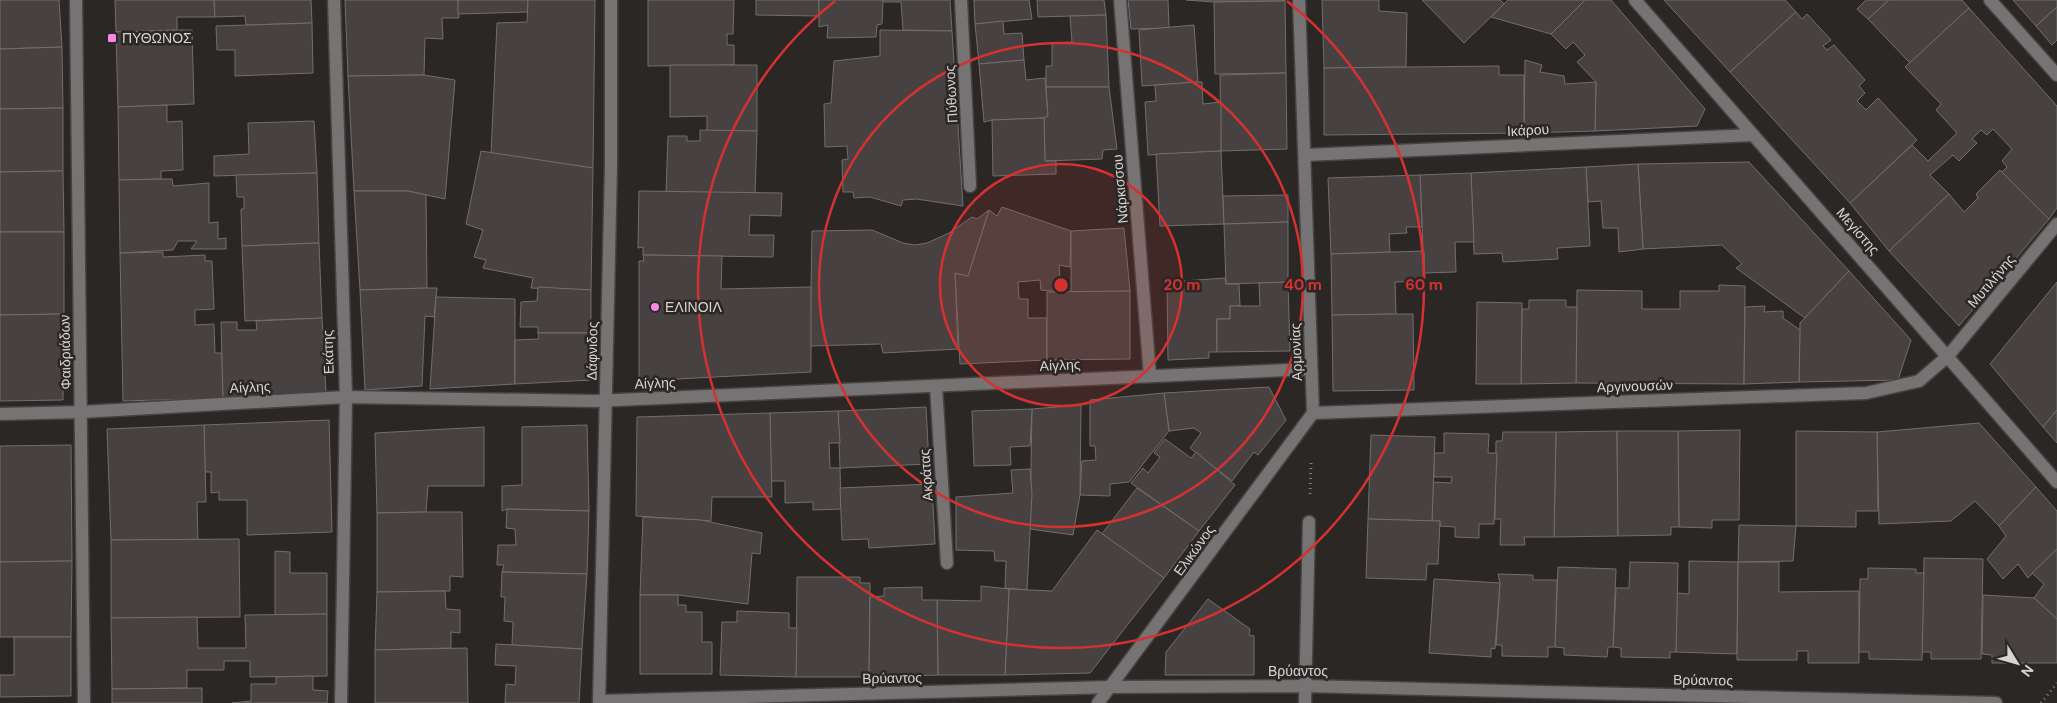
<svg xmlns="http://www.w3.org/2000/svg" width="2057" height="703" viewBox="0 0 2057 703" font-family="'DM Sans',sans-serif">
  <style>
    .building { fill: #474241; stroke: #736e6d }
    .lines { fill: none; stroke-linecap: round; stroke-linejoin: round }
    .minor-casing { stroke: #474341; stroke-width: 15 }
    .path { stroke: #7e7b79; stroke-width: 3; stroke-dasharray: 1 4; stroke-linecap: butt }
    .minor { stroke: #757373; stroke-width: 12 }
    .ring { fill: none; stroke: #d63131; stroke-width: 2.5 }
    .poi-dot { fill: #f987e9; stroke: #2b2725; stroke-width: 2 }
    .labels { text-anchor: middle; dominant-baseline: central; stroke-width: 5; stroke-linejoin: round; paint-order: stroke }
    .poi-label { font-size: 14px; fill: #d7d5d3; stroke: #2b2725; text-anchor: start }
    .street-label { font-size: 14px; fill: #d7d5d3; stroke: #2b2725 }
    .centre { fill: #d63131; stroke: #2b2725; stroke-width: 2.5 }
    .ring-label { font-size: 15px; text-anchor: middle; font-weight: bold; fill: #d63131; stroke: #2b2725; stroke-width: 5; stroke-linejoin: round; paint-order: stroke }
  </style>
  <rect width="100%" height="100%" fill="#2b2725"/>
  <g class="building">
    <path d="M0 0H59L62 47 0 49Z"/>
    <path d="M115 0H214L215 17H177V30L116 32Z"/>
    <path d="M214 0H311L312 23 246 25 245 16 215 17Z"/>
    <path d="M345 0H458L459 18H442L443 39 425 38 424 75 348 76Z"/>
    <path d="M458 0H528V12L458 14Z"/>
    <path d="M528 0H595L593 168 491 154 497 23 527 22Z"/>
    <path d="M648 0H734L733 34H727V45H734V65L648 66Z"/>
    <path d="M756 0H819V16L756 15Z"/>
    <path d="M819 0H883L882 24 877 25 876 37 827 38 828 25 819 27Z"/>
    <path d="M883 0H950L952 31 903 30 901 2H883Z"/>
    <path d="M974 0H1029L1032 19 975 24Z"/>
    <path d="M1037 0H1104L1106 15 1038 17Z"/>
    <path d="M1128 0H1168L1169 28 1131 29Z"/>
    <path d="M1186 0H1285V1L1214 2Z"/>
    <path d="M1322 0H1379V11L1407 13 1406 67 1324 68Z"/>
    <path d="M1422 0H1500L1504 4 1464 43Z"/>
    <path d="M1508 0H1585L1551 34 1491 17Z"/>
    <path d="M1585 0H1611L1705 109 1697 126 1595 131 1596 82 1577 62 1585 55 1573 42 1566 49 1551 34Z"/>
    <path d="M1664 0H1785L1796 12 1730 72Z"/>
    <path d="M1866 0H1889L1868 19 1857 9Z"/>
    <path d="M1889 0H1962L1969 8 1910 63 1868 19Z"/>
    <path d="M2013 0H2057V7L2036 26Z"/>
    <path d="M1285 1 1286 73 1215 74 1214 2Z"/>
    <path d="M2057 7V40L2052 45 2036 26Z"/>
    <path d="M1969 8 2057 106V208L2049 219 2002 172 2007 167 2002 161 2012 149 1993 129 1987 135 1981 130 1972 139 1977 143 1959 161 1953 155 1930 175 1949 194 1889 251 1850 203 1912 145 1928 161 1957 133 1936 110 1941 104 1905 67Z"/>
    <path d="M1796 12 1802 19 1807 14 1831 40 1823 46 1827 50 1834 45 1865 80 1859 86 1865 93 1857 101 1866 110 1878 98 1917 140 1850 203 1730 72Z"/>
    <path d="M1106 15 1109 87H1046V66H1052V43L1072 42 1070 16Z"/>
    <path d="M1003 21 1004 34 1022 33 1024 60 979 64 975 24Z"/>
    <path d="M312 23 313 73 235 76V50H217L216 26Z"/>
    <path d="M1194 25 1198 82 1142 86 1139 30Z"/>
    <path d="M177 30H192L194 104 118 107 116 32Z"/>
    <path d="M880 30 952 31 963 206 916 199 903 200 901 206 870 197 854 198 853 192H843L842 160 848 159 847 146 825 147 824 104 831 103 834 61 880 56Z"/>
    <path d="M62 47 63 108 0 109V49Z"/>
    <path d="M1024 60 1026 80 1045 78 1048 116 1044 118 992 120 984 122 979 64Z"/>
    <path d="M1525 60 1542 65 1540 72 1564 76 1565 84 1596 82 1595 131 1524 133Z"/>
    <path d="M670 65H757V131H707V116L670 117Z"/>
    <path d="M1499 66V75H1524V133L1324 135V68Z"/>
    <path d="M1286 73 1287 149 1221 151 1220 75Z"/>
    <path d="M424 75 455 80 445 199 408 191H354L348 76Z"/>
    <path d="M1198 82H1202L1203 104 1221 102V151L1148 155 1145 102 1156 101 1155 85Z"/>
    <path d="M1046 87H1109L1117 149 1103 150 1102 159 1045 161 1044 118 1048 116Z"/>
    <path d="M167 105V122L182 121 183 170 161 171V179L119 180 118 107Z"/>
    <path d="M63 108V171L0 172V109Z"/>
    <path d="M1044 118 1045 161H1056V174L993 176 992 120Z"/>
    <path d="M314 121 317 173 214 176V156L249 154 248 123Z"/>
    <path d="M700 130 757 131 755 194 666 192 668 136H687V141H700Z"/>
    <path d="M481 151 593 168 591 290 531 288 533 278 483 268 486 260 474 257 483 230 466 224Z"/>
    <path d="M1221 151 1224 224 1160 226 1156 154Z"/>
    <path d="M1749 162 1849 271 1805 318 1736 268 1742 264 1722 245 1643 249 1638 164Z"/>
    <path d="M1638 164 1643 249 1619 252 1618 228H1603L1601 201 1588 202 1586 167Z"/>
    <path d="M1586 167 1590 246 1557 248 1558 259 1503 262 1502 253 1474 254 1471 173Z"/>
    <path d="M2000 170 2049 219 1959 326 1889 251 1949 194 1964 212 1978 198 1976 194Z"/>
    <path d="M63 171 64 232H0V172Z"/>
    <path d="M317 173 319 243 242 246 241 209H244V197H237L236 175Z"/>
    <path d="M1471 173 1474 242H1455L1456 272 1424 273 1420 175Z"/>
    <path d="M1420 175 1422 227H1406L1407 233 1389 234 1390 252 1331 254 1328 178Z"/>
    <path d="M161 179H172L173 186 209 183V223L218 222V239L226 238V249H191L197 241H178L173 250 120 253 119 180Z"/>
    <path d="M354 191H408L426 195 427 288 360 290Z"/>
    <path d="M639 191 782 193 781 216 750 215 749 235H774L773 257 643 255V247L638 248Z"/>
    <path d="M1288 195V222L1224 224 1223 196Z"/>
    <path d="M1002 207 1071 231 1070 267 1059 265 1061 292 1041 290 1040 280 1018 282 1019 299H1028V318H1047V360L960 364 955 273 968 276 989 210 997 216Z"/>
    <path d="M989 210 968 276 955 273 958 349 883 353 881 344 810 346 812 231 872 230 903 243 915 245 927 243 949 233 972 217 977 219Z"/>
    <path d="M1288 222V282L1226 284 1224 224Z"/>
    <path d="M1124 228 1130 291 1071 292V231Z"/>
    <path d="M0 232H64V314L0 315Z"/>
    <path d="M319 243 322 318 245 321 242 246Z"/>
    <path d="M1424 251 1425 281 1395 282 1396 314 1332 315 1331 254Z"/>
    <path d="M163 252V257L205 255V261H212L214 309 195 310V325L214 324 215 353H222L223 398 123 401 120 253Z"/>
    <path d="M643 255 722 256 721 289 811 287V372L639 381V261H644Z"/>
    <path d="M1849 271 1911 340 1898 380 1799 382 1800 323Z"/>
    <path d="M1225 278 1226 284H1239L1240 306H1230V319H1217V352H1209V358L1168 360 1167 282Z"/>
    <path d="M1288 282 1290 351 1217 352V319H1230V306H1260L1259 283Z"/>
    <path d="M2057 282V410L2043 427 1990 364Z"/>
    <path d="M1719 285 1745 286 1744 384 1576 383 1577 290 1642 291V309H1680V291H1719Z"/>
    <path d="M538 287 591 290V333H538V327H520L521 302 537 301Z"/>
    <path d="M427 288H437L434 317 425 316 422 386 365 390 360 290Z"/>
    <path d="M1130 291V359L1047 360V292Z"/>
    <path d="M436 297 515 299V384L430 389Z"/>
    <path d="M1529 300H1566V307H1577L1576 383 1521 384 1522 309H1529Z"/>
    <path d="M1477 302 1522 303 1521 384H1476Z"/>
    <path d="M1765 306 1764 312 1783 311V318L1800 330 1799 382 1744 384 1745 307Z"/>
    <path d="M64 314 63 400 0 401V315Z"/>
    <path d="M1396 314H1413L1414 390 1333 391 1332 315Z"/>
    <path d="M322 318 326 393 223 398 221 322H237V330H257L256 321Z"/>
    <path d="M538 333H591L592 380 515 384V340L539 339Z"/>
    <path d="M1269 387 1286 420 1258 455 1254 452 1232 481 1190 448 1201 433 1194 428 1169 431 1164 393Z"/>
    <path d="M1164 393 1169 431 1129 482 1110 484V496L1080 495 1082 461 1096 460 1095 446H1090V400Z"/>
    <path d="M1081 405 1080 495 1073 535 1030 529 1032 409Z"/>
    <path d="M926 407 929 464 840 468 838 411Z"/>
    <path d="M1032 409 1030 446 1010 447 1011 465 974 466 972 411Z"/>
    <path d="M2057 410V443L2043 427Z"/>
    <path d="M838 411 840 443H829L830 468H840L841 509 813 510V502L785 503V481H771L770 413Z"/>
    <path d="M770 413 772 497H712L711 521 636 516 637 417Z"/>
    <path d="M329 420 332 532 247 535V500H219V492L211 493V472H205L204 425Z"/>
    <path d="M1979 423 2036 487 1999 526 1975 501 1951 521 1879 524 1877 432Z"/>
    <path d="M204 425 206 502H197L198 540H111L107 429Z"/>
    <path d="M587 425 589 511 507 509 502 511V486L522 485V427Z"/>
    <path d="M484 427V486H428L426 512 377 513 375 433Z"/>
    <path d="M1740 430 1739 520H1712V528L1679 527 1678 431Z"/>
    <path d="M1617 431 1618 536 1554 537 1556 432Z"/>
    <path d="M1617 431H1678L1679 527H1671V535L1618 536Z"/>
    <path d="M1796 431 1877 432 1878 511H1856V527L1796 526Z"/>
    <path d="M1503 432H1556L1554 537H1524L1525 545H1500L1501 519H1495L1496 441H1502Z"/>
    <path d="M1444 433 1489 434 1488 453H1497L1494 524H1479V538L1455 537V527L1440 526V521H1432L1433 482 1451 483 1452 477H1434V453H1444Z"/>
    <path d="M1371 435 1435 437 1432 521 1368 519Z"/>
    <path d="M1165 439 1191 458 1196 452 1235 485 1199 531 1131 483 1143 468 1148 473 1160 457 1154 453Z"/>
    <path d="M71 445 72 561 0 562V446Z"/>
    <path d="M1030 469 1032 493 1027 590 1005 588 1006 561H995L994 551 956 550V497L1013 493 1011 470Z"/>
    <path d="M932 484 935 544 869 548 868 539 842 540 840 488Z"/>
    <path d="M2036 487 2057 511V549L2028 578 2018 564 2003 579 1987 559 2006 536 1999 526Z"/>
    <path d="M1137 488 1199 531 1164 578 1101 535Z"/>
    <path d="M507 509 589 511 587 574 502 572 504 565H497L498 545H516L515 529 506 528Z"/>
    <path d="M426 512H462L463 577 450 576V591L377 592V513Z"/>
    <path d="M643 517 701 520 762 533 760 554 752 553 748 604 678 595H640Z"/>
    <path d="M1368 519 1440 521 1438 564H1427L1426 580 1366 578Z"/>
    <path d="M1739 525 1796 526 1793 561 1738 562Z"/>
    <path d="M1097 530 1164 578 1090 673 1005 675 1009 589 1052 591Z"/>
    <path d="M239 539 240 617 111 618V540Z"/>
    <path d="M2057 549V619L2034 598 2044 584 2032 573Z"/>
    <path d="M275 551 290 552V573H327V614L275 615Z"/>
    <path d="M1924 558 1983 559 1981 659H1931V652H1922Z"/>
    <path d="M72 561 71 637H0V562Z"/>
    <path d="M1689 561 1738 562 1737 654 1676 652 1677 593 1689 594Z"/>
    <path d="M1630 562 1678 563 1676 652H1670V658L1621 657V648L1613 647 1616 588H1629Z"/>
    <path d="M1738 562H1779V592L1859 591V663H1808V651H1797V660H1737Z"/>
    <path d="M1558 567 1616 569 1613 647H1608L1607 657 1564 655V648L1555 647Z"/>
    <path d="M1868 568 1916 569V573H1924L1922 660 1869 659V652H1859L1860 579H1868Z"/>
    <path d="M502 572 587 574 582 649 512 645 513 622 504 621 505 597H501Z"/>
    <path d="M1498 574 1533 575V580H1557L1555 647H1548V657L1502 656V645H1496L1500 583Z"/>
    <path d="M797 577H860V583H870L869 677H796Z"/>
    <path d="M1434 579 1500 583 1495 649 1491 648V657L1429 653Z"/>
    <path d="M981 586 1009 589 1005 675H938L937 600 981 601Z"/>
    <path d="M922 587V600H937L938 675 869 677 870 597 884 596V588Z"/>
    <path d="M445 591 446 609 460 610V633L451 632V648L375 650 377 592Z"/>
    <path d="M640 595H678V605H686V612H702V642H712V674H640Z"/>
    <path d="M1983 595 2034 598 2057 619V663H1992V655L1982 654Z"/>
    <path d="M1208 599 1250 629 1249 635 1254 636V675H1165L1166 652Z"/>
    <path d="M737 611 789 613V628H797L796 677 720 675 722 622H737Z"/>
    <path d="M327 614V676L250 677V661H224V670H187V688L112 689 111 618 197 617 198 648H246L245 615Z"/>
    <path d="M14 637H71V696L0 697V675H14Z"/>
    <path d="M496 644 582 649 579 703H505L506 684 515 685 516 666 495 665Z"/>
    <path d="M467 648 468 703H375V650Z"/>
    <path d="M313 676V690L328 691 327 703H232L251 701V684H276V677Z"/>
    <path d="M202 688V703H112V689Z"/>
  </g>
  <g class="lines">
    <g class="minor-casing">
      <g id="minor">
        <path d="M76 0 84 703"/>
        <path d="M334 0 346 397 341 703"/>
        <path d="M961 0 970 186"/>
        <path d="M1120 0 1150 376"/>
        <path d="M1299 0 1313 413"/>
        <path d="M1635 0 2057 482"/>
        <path d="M1990 0 2057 75"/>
        <path d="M1305 155 1753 135"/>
        <path d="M936 386 947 563"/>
        <path d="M1313 413 1866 393 1919 381 1948 356 2057 224"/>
        <path d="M0 414 81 412 346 397 594 401 1311 369"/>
        <path d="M599 701 1112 687 1305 686 1996 703"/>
        <path d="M599 703 611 165V0"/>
        <path d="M1098 703 1313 413"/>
        <path d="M1305 703 1309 522"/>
      </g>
    </g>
    <g class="path">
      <path d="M1310 494 1311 463"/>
      <path d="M2041 703 2057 683"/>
    </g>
    <use href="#minor" class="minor"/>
  </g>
  <circle cx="1061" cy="285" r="121" fill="#d63131" fill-opacity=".12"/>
  <g class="ring">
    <circle cx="1061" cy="285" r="121"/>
    <circle cx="1061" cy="285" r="242"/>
    <path d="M1287 1A363 363 0 1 1 835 1"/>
  </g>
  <g class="poi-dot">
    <rect x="107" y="33" width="10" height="10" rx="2.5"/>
    <circle cx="655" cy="307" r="5"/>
  </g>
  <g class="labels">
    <g class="poi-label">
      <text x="122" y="38">ΠΥΘΩΝΟΣ</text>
      <text x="665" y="307">ΕΛΙΝΟΙΛ</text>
    </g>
    <g class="street-label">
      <text transform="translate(951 94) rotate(-93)">Πύθωνος</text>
      <text transform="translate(1528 130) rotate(-3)">Ικάρου</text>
      <text transform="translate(1120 189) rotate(-95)">Νάρκισσου</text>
      <text transform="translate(1858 231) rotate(49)">Μεγίστης</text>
      <text transform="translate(1991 281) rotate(-50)">Μυτιλήνης</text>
      <text transform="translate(592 351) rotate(-89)">Δάφνιδος</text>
      <text transform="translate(65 352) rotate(-91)">Φαιδριάδων</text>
      <text transform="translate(328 352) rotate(-92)">Εκάτης</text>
      <text transform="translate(1296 352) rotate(-92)">Αρμονίας</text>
      <text transform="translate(1060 365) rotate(-3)">Αίγλης</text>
      <text transform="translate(655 383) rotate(-2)">Αίγλης</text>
      <text transform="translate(1635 386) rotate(-2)">Αργινουσών</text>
      <text transform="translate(250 387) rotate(-3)">Αίγλης</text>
      <text transform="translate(926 475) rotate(-94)">Ακράτας</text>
      <text transform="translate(1194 550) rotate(-54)">Ελικώνος</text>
      <text x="1298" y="671">Βρύαντος</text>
      <text transform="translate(892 678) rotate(-1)">Βρύαντος</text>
      <text transform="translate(1703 680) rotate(1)">Βρύαντος</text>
    </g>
  </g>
  <circle cx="1061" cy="285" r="8" class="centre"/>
  <g class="ring-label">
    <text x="1182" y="290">20 m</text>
    <text x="1303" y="290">40 m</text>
    <text x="1424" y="290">60 m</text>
  </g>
  <g transform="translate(2017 663) rotate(127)" stroke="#2b2725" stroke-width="4" paint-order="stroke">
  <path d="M0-4L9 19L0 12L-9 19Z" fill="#d7d5d3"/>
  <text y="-8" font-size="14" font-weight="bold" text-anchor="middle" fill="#d7d5d3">N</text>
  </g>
</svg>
